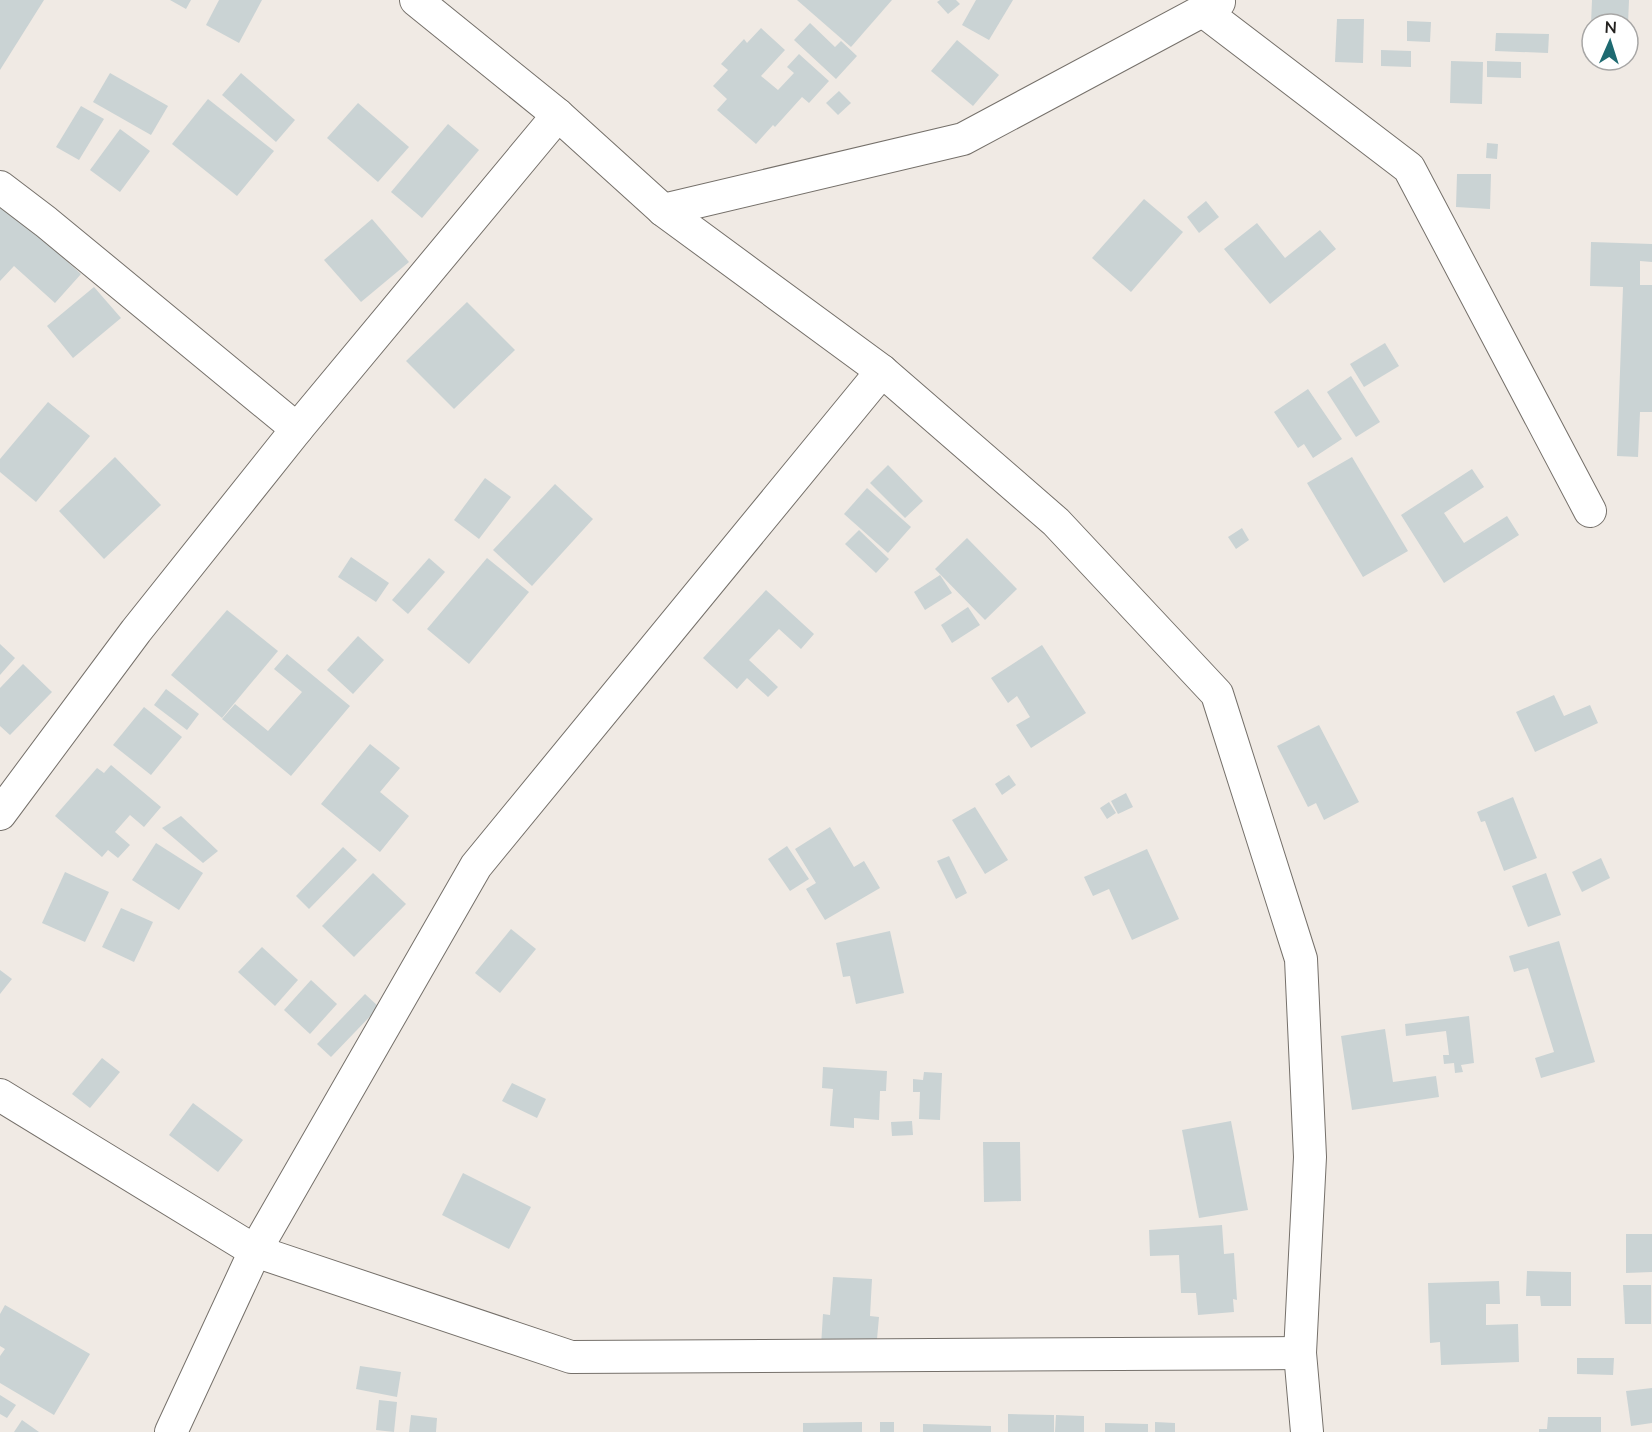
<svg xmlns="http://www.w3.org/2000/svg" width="1652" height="1432" viewBox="0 0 1652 1432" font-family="Lato,sans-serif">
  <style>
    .building { fill: #cad3d4 }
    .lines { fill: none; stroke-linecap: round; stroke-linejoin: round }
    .street-casing { stroke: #75706a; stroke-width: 34 }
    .street { stroke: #fff; stroke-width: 32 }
  </style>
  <rect width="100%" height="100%" fill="#f0eae4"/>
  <g class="building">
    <path d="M0 0H44L0 70Z"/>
    <path d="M170 0H191L186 9Z"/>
    <path d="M219 0H262L239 43 206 25Z"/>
    <path d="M797 0H892L851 47Z"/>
    <path d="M940 0H956L960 4 948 14 937 2Z"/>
    <path d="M976 0H1013L989 40 962 25Z"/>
    <path d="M1592 0H1629L1628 24H1591Z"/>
    <path d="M1337 19H1364L1363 63 1335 62Z"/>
    <path d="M1407 21 1431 22 1430 42 1407 41Z"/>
    <path d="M810 23 835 47 841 41 857 56 836 79 794 40Z"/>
    <path d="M761 28 785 50 761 76 778 90 794 73 787 67 799 54 829 81 809 103 802 97 775 127 773 125 756 144 717 110 727 99 713 86 728 70 721 64 744 39 747 43Z"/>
    <path d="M1496 33 1549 34 1548 53 1495 51Z"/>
    <path d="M957 40 999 75 973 106 931 71Z"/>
    <path d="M1381 50 1411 51V67L1381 66Z"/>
    <path d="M1451 61 1483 62 1482 104 1450 103Z"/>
    <path d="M1487 61 1521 62V78L1487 77Z"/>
    <path d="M110 73 168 106 151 135 93 102Z"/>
    <path d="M241 73 295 120 276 142 222 95Z"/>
    <path d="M839 91 851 103 838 115 826 103Z"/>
    <path d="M208 99 274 151 237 196 172 144Z"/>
    <path d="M358 103 409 147 378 182 327 138Z"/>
    <path d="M81 106 104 119 79 160 56 147Z"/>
    <path d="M448 124 479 150 422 218 391 192Z"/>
    <path d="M120 129 150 151 120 192 90 170Z"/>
    <path d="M1487 143 1498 144 1497 159 1486 158Z"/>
    <path d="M1457 174H1491L1490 209 1456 207Z"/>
    <path d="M1144 199 1183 232 1131 292 1092 258Z"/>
    <path d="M1206 201 1219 217 1199 233 1187 217Z"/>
    <path d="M2 202 81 274 55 303 14 266 0 281V204Z"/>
    <path d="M372 219 409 262 361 302 324 260Z"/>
    <path d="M1257 223 1285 258 1320 230 1336 249 1270 304 1224 249Z"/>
    <path d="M1591 242 1652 244V262L1640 261V285H1652V412H1640L1638 457 1617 456 1623 287 1590 286Z"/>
    <path d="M94 287 121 318 73 358 47 326Z"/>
    <path d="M467 302 515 350 454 409 406 361Z"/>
    <path d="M1385 343 1399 366 1364 387 1350 364Z"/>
    <path d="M1351 376 1380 422 1356 437 1327 392Z"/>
    <path d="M1308 389 1342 439 1313 458 1304 444 1298 448 1274 412Z"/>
    <path d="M48 402 90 436 36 502 0 472V459Z"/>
    <path d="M115 457 161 505 104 559 59 511Z"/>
    <path d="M1352 457 1408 551 1363 577 1307 483Z"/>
    <path d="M888 465 923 501 905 518 870 483Z"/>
    <path d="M1472 469 1484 487 1444 513 1464 543 1507 516 1519 535 1444 583 1401 515Z"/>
    <path d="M485 478 511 497 479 539 454 520Z"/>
    <path d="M555 484 593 519 532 586 493 550Z"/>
    <path d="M867 488 911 527 888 553 844 514Z"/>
    <path d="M1242 528 1249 540 1236 549 1228 537Z"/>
    <path d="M859 530 889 559 876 573 845 544Z"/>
    <path d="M967 538 1017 589 985 620 935 569Z"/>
    <path d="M351 557 389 583 376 602 338 577Z"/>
    <path d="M429 558 445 572 408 614 392 600Z"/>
    <path d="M487 558 529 592 469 664 427 629Z"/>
    <path d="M940 575 952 593 925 610 914 592Z"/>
    <path d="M766 590 814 634 801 649 779 629 749 660 778 687 768 697 747 678 737 689 703 658Z"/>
    <path d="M968 607 980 625 952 643 941 625Z"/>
    <path d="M227 610 278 651 222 718 171 675Z"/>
    <path d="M358 636 384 660 353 694 327 670Z"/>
    <path d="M0 644 15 658 0 675Z"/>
    <path d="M1042 645 1086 713 1031 748 1016 725 1030 717 1017 696 1008 703 991 678Z"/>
    <path d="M287 654 350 706 291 776 222 719 235 704 268 731 302 692 274 669Z"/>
    <path d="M23 664 52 692 10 735 0 726V688Z"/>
    <path d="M166 689 199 714 187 730 154 705Z"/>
    <path d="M1554 695 1564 716 1590 705 1598 723 1535 752 1516 712Z"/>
    <path d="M144 707 182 737 151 775 113 745Z"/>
    <path d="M1319 725 1359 802 1324 820 1316 803 1308 807 1277 746Z"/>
    <path d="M370 744 400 768 380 792 409 816 380 852 321 804Z"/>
    <path d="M111 765 161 807 144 827 130 815 115 832 130 845 118 858 108 850 102 857 55 816 97 768 104 773Z"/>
    <path d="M1009 775 1016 785 1002 795 995 784Z"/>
    <path d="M1126 793 1133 807 1118 814 1111 801Z"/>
    <path d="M1513 797 1537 858 1504 871 1485 821 1481 822 1477 812Z"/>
    <path d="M1109 802 1116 813 1107 819 1100 808Z"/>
    <path d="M975 807 1008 860 985 874 952 820Z"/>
    <path d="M181 816 218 851 203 863 162 828Z"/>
    <path d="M830 827 854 867 864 861 880 888 825 920 806 889 816 883 795 849Z"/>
    <path d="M156 843 203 873 179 910 132 880Z"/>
    <path d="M787 846 809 879 790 891 768 859Z"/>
    <path d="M343 847 357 860 309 909 296 896Z"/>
    <path d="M1147 849 1179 919 1132 940 1109 889 1093 896 1084 877Z"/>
    <path d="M949 856 967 893 956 899 937 861Z"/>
    <path d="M1601 858 1610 878 1582 892 1572 872Z"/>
    <path d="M65 872 109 892 85 942 42 923Z"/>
    <path d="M373 873 406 904 354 957 322 926Z"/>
    <path d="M1546 873 1561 915 1528 927 1512 886Z"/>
    <path d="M121 908 153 922 134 962 102 947Z"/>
    <path d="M511 929 536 949 500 993 475 973Z"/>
    <path d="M890 931 904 993 856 1004 850 976 843 977 836 943Z"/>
    <path d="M1559 941 1595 1062 1541 1078 1535 1058 1554 1052 1528 968 1514 972 1509 956Z"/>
    <path d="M262 947 298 980 275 1006 238 972Z"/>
    <path d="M0 970 12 979 0 994Z"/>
    <path d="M311 980 337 1004 310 1034 284 1010Z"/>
    <path d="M365 994 379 1007 331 1057 317 1044Z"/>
    <path d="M1469 1016 1474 1063 1461 1065 1463 1072 1455 1073 1454 1063 1444 1064 1443 1055H1449L1446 1031 1406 1036 1405 1024Z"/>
    <path d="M1385 1029 1393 1082 1436 1076 1439 1097 1352 1110 1341 1036Z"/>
    <path d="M102 1058 120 1072 90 1108 72 1094Z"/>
    <path d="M823 1067 887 1071 886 1091H880L879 1120 854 1118V1128L830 1126 833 1089 822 1088Z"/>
    <path d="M924 1072 942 1073 940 1120 919 1119 920 1092H913V1079L923 1080Z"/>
    <path d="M512 1083 546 1099 537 1118 502 1101Z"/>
    <path d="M193 1103 243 1140 218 1172 169 1135Z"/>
    <path d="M912 1121 913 1135 892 1136 891 1122Z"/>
    <path d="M1231 1121 1248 1210 1199 1218 1182 1130Z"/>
    <path d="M983 1142H1020L1021 1201 984 1202Z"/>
    <path d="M463 1173 531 1207 509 1249 442 1215Z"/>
    <path d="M1222 1225 1224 1254 1234 1253 1237 1300 1233 1299 1234 1312 1198 1315 1196 1293H1181L1179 1255 1150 1256 1149 1230Z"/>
    <path d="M1626 1234H1652V1272L1626 1273Z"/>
    <path d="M1527 1271 1571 1272V1306H1541L1540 1296H1526Z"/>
    <path d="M833 1277 872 1279 870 1316 879 1317 876 1350 821 1346 823 1314 830 1315Z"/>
    <path d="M1499 1281 1500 1304H1486V1325L1518 1324 1519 1362 1441 1365 1440 1342 1430 1343 1428 1283Z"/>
    <path d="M1623 1285H1651V1324H1625Z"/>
    <path d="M5 1305 90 1354 54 1415 0 1383V1356L5 1349 0 1346V1314Z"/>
    <path d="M1577 1358H1614L1613 1375 1577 1374Z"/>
    <path d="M360 1366 401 1372 397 1397 356 1389Z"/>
    <path d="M1652 1388V1423L1631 1426 1626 1391Z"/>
    <path d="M0 1395 16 1405 7 1418 0 1414Z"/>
    <path d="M379 1400 397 1402 394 1432 376 1430Z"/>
    <path d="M1008 1414 1054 1415V1432H1008Z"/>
    <path d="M411 1415 437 1418 436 1432H409Z"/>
    <path d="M1056 1415 1084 1416V1432H1055Z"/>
    <path d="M1548 1417H1601V1432H1539V1429H1547Z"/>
    <path d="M22 1420 39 1432H14Z"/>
    <path d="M862 1422V1432H803V1423Z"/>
    <rect x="880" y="1422" width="14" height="10"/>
    <path d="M1155 1422 1175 1423V1432H1155Z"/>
    <path d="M1105 1423 1148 1424V1432H1105Z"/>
    <path d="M923 1424 991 1426V1432H923Z"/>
  </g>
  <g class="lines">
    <g class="street-casing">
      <g id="street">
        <path d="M416 0 558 115 663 210 882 371 1056 522 1217 694 1301 959 1310 1157 1300 1353 1307 1432"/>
        <path d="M1202 10 1409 168 1590 511"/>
        <path d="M0 187 46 222 297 429"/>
        <path d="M663 210 963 139 1219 2"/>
        <path d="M0 814 136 631 297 429 558 115"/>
        <path d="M0 1095 255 1251 571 1357 1300 1353"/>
        <path d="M171 1432 255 1251 476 866 882 371"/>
      </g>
    </g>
    <use href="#street" class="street"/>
  </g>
  <g transform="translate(1610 42) rotate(3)"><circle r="28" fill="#ffffff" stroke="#a7a6a5" stroke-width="1.5"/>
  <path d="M0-4.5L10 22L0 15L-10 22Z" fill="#1e6a71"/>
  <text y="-9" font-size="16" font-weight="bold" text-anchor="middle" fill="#22201e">N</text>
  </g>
</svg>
